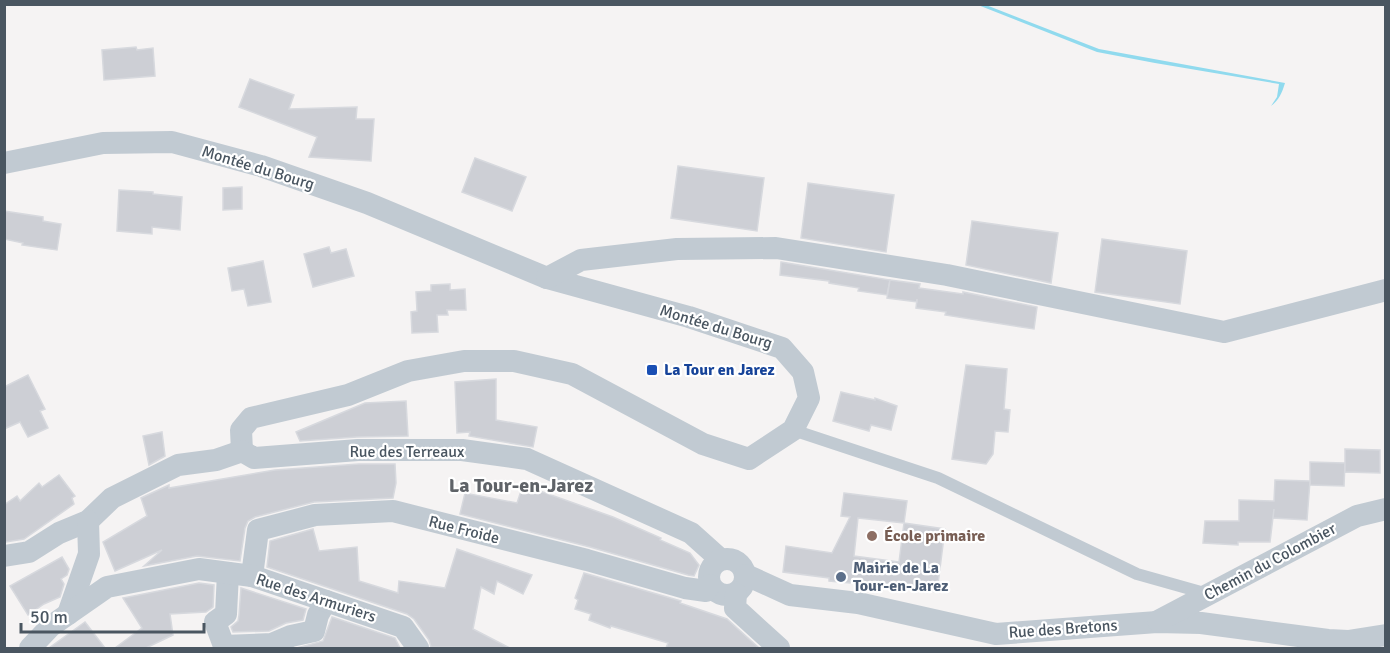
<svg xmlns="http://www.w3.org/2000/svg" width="1390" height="653" viewBox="0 0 1390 653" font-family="Signika,sans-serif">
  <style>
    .water { fill: #90daee }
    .building { fill: #cdcfd5; stroke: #d7d9de; stroke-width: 1.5; fill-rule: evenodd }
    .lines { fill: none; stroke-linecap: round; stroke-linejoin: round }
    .lane { stroke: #c1cad2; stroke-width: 12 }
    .street { stroke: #c1cad2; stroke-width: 22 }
    .transit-dot { fill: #1a4fb4; stroke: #fff; stroke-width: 2 }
    .education-dot { fill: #8d6e63; stroke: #fff; stroke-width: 2 }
    .service-dot { fill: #5c6f8a; stroke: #fff; stroke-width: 2 }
    .labels { text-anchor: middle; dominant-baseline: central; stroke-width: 4.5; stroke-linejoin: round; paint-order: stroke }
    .street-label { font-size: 16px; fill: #4a5661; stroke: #fff }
    .transit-label { font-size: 16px; font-weight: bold; fill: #164399; stroke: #fff; text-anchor: start }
    .education-label { font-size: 16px; font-weight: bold; fill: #785e54; stroke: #fff; text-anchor: start }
    .service-label { font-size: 16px; font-weight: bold; fill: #4e5e75; stroke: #fff; text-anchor: start }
    .quarter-label { font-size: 20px; font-weight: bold; fill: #5f6368; stroke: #fff }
  </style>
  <rect width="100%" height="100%" fill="#f5f3f3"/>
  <path class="water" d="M978 5H986L1099 49 1285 83C1282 93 1279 100 1271 106L1277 97 1279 84 1155 63 1097 52Z"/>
  <g class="building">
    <path d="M136 47 137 50 153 48 155 76 104 80 102 50Z"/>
    <path d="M250 79 294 95 289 109 357 107 356 119H374L371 161 309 157 317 137 239 107Z"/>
    <path d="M475 158 526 177 512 211 462 192Z"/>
    <path d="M678 166 764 178 757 231 671 218Z"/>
    <path d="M808 183 894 195 886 252 801 238Z"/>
    <path d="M242 187V209L223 210V188Z"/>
    <path d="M119 190 153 192V194L182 197 180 230 152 227V234L117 231Z"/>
    <path d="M4 211 43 217V221L61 224 57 250 22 245 23 243 4 239Z"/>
    <path d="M972 221 1058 233 1051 283 966 265Z"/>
    <path d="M1102 239 1187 251 1180 304 1095 292Z"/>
    <path d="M329 247 331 253 346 249 354 276 313 287 304 254Z"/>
    <path d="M263 261 271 302 248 306 244 289 232 291 228 268Z"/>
    <path d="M781 262 890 280 887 295 858 291 859 288 829 283V281L780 275Z"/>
    <path d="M890 280 920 284 919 288 963 294V292L1037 307 1034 329 945 315 946 312 916 308 917 299V302L887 298Z"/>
    <path d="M450 284V290L465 289 466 310H447L448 315H437L438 332 412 333 411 312 417 311 416 292 431 291V285Z"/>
    <path d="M966 365 1007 369 1004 409 1010 410 1008 432 995 431 993 454 986 464 952 459Z"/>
    <path d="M28 375 45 409 40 411 48 428 28 437 20 422 4 429V387Z"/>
    <path d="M496 379V420L537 427 533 447 469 436 470 432 457 433 455 382Z"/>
    <path d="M841 392 875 400V398L897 406 891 430 871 425 869 431 833 421Z"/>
    <path d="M406 401 408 436 357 437 300 441 296 432 365 403Z"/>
    <path d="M162 432 165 456 149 465 143 436Z"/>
    <path d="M1345 449 1380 450V473L1345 472V463L1344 486 1310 485V462L1345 463Z"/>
    <path d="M359 464H395L396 483 393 498 314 502 255 517 248 521 245 528 240 561 197 556 144 566 162 550 115 571 103 542 147 516 141 498 169 485V488L275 470Z"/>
    <path d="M59 475 75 496 72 498 74 504 24 539 6 542 4 540V505L17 496 20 501 39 483 42 487Z"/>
    <path d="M1275 480 1310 481 1307 520 1273 518 1274 509 1270 542H1238V545L1203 543 1205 521H1239V500L1274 501Z"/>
    <path d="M523 485 613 517 661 538 660 540 690 553 699 565 694 576 688 575 590 547 460 514 465 493 517 503Z"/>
    <path d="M844 493 907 501 904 523 945 529 937 592 851 581 850 583 829 581V578L783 572 786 546 832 553 850 517 841 516ZM858 518 904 523 899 562 854 556Z"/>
    <path d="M313 529 319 551 357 547 359 581 398 593 399 581 445 588 457 549 532 575 523 594 497 581 494 594 481 587 473 629 510 648 431 647 429 640 414 619 407 614 267 567 270 541Z"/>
    <path d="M62 557 69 569 67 575 61 579 64 584 60 597 44 604 28 615 10 586Z"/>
    <path d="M584 573 681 601 680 603 727 619 759 648H666L668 643 611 626 610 628 589 620 591 614 575 609 578 600 575 598Z"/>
    <path d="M199 583 214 585 213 607 206 612 170 614 173 635 146 648H115L142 628 123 598Z"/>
    <path d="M241 588 306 609 303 620 286 623 269 631 233 632 231 627 238 621 239 615Z"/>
    <path d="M332 617 395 638 400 648H297L323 641Z"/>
    <path d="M85 622 105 648H49Z"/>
  </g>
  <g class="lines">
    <path class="lane" d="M793 430 938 478 1137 574 1208 594"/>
    <g class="street">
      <path d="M4 163 103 143 172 142 261 166 367 203 547 278 689 317 782 348 803 372 809 398 793 430 749 459 703 444 572 374 514 361H464L408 371 348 395 251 418 241 430 242 451"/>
      <path d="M547 278 581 260 677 249 776 248 947 275 1224 332 1386 290"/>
      <path d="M4 556 29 552 59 533 88 521 112 498 178 465 216 460 242 451 254 458 358 450H462L527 459 691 533 720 559"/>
      <circle cx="727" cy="577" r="18"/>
      <path d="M228 573 226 614 215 622 224 646 272 644 291 636 314 631 318 615 326 601"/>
      <path d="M746 575 790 595 858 603 996 634 1157 622 1201 623 1328 640 1348 641 1386 635"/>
      <path d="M252 576 258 530 315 515 393 511 587 560 685 588 706 591 710 585"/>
      <path d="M736 594 735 608 779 648"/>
      <path d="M68 614 89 554 88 521"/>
      <path d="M1158 621 1357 516 1386 509"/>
      <path d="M30 648 51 626 107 587 199 569 252 576 403 627 418 648"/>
    </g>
  </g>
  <rect class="transit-dot" x="646" y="364" width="12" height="12" rx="3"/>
  <circle class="education-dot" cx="872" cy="536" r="6"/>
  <circle class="service-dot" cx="841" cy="577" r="6"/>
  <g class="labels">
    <g class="street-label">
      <text transform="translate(258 168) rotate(17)">Montée du Bourg</text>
      <text transform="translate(716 327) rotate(17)">Montée du Bourg</text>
      <text x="407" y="452">Rue des Terreaux</text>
      <text transform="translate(464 530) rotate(14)">Rue Froide</text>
      <text transform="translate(1270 562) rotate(-28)">Chemin du Colombier</text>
      <text transform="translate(316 598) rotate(18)">Rue des Armuriers</text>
      <text transform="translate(1063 629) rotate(-4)">Rue des Bretons</text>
    </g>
    <g class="transit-label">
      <text x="664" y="370">La Tour en Jarez</text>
    </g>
    <g class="education-label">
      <text x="884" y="536">École primaire</text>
    </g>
    <g class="service-label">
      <text x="853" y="568">Mairie de La<tspan x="853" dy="18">Tour-en-Jarez</tspan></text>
    </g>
    <g class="quarter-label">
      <text x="521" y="485">La Tour-en-Jarez</text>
    </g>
  </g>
  <rect width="1390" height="653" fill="none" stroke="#4a5661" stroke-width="12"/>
  <path d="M21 623v9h183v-9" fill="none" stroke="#4a5661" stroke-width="3"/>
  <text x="30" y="623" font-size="18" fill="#4a5661" stroke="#ffffff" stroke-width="4.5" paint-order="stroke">50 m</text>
</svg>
